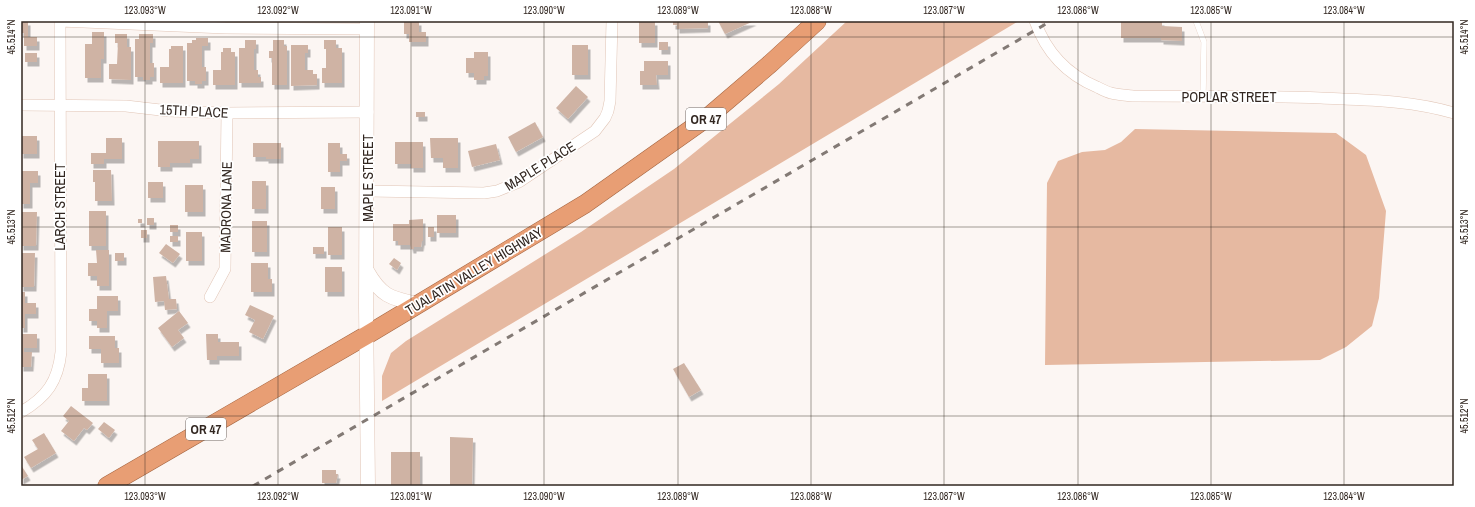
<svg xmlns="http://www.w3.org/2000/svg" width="1475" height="507" viewBox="0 0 1475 507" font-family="'Archivo Narrow',sans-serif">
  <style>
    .green { fill: #e6b9a1 }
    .building { fill: #cfb3a4; filter: url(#shadow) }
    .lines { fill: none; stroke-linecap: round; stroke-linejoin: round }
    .service-casing { stroke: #e1c5b6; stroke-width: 6 }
    .minor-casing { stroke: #e1c5b6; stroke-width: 12 }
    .tertiary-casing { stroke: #e1c5b6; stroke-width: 15 }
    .trunk-casing { stroke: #a46541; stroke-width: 19 }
    .service { stroke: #fff; stroke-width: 5.5 }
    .minor { stroke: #fff; stroke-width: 11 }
    .tertiary { stroke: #fff; stroke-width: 14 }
    .trunk { stroke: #e89e74; stroke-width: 18 }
    .rail { stroke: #837a75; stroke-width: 3; stroke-dasharray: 7 7; stroke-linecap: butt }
    .ticks { fill: none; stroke: #322721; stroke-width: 1; stroke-opacity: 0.45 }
    .labels { text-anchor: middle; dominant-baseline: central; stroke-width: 3.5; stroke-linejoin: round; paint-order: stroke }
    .shield { fill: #fff; stroke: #706864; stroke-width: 1 }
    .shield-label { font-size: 13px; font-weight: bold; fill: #322721 }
    .street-label { font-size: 14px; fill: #322721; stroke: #fff }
    .neatline { fill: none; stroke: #322721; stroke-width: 1.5 }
    .ticks-label { font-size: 10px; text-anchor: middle; fill: #322721 }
  </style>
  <defs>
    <filter id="shadow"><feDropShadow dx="2.5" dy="4.5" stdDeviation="0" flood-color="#0004"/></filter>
  </defs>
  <rect width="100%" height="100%" fill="#fcf6f3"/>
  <g class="green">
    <path d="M847 21 1017 22 382 401V376L391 353 406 341 581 232 674 169 779 84Z"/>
    <path d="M1135 129 1336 133 1366 155 1386 211 1379 298 1372 326 1346 347 1320 360 1045 365 1047 183 1058 161 1082 152 1105 150 1121 142Z"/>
  </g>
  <g class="building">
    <path d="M21 21H28V37H37V46H24V33H21Z"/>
    <path d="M404 21H419V32H426V42H409V34H404Z"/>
    <rect x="639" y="21" width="16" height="22"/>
    <path d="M673 21H708V28L677 29V25H673Z"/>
    <path d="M718 21H754L725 34Z"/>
    <path d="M1121 21H1162V26L1182 27V41L1161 40V38H1121Z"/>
    <path d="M92 32H104V59H101V78H85V44H92Z"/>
    <path d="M115 34H127V47H131V80L109 79V64H117L118 43H115Z"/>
    <path d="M139 34H153V43H150V63H154V77H150V80H143V77H135V39H139Z"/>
    <path d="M196 38H208V46H202V67H206V81H202V84H195V81H187V43H192V40H196Z"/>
    <path d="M245 40H256V49H254V70H258V77H261V83H239V48H245Z"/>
    <path d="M273 40H284V46H287V85H272V58H269V51H273Z"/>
    <path d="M324 40H336V48H342V83H322V68H326V49H324Z"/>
    <rect x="659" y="42" width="9" height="8"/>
    <path d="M291 45H308V53H305V70H313V74H317V85L291 86Z"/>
    <rect x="572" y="45" width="16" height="30"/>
    <path d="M171 46H183V83H160V67H169V49H171Z"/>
    <path d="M223 48H231V52H235V85H213V70H221V52H223Z"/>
    <path d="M474 52H488V76H484V80H474V73H466V58H474Z"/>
    <rect x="25" y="53" width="12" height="9"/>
    <path d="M644 61H668V75H656L657 85H640V71H644Z"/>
    <path d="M576 86 588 97 568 119 556 108Z"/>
    <rect x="416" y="112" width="9" height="5"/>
    <path d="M535 122 543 137 516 152 508 137Z"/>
    <rect x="21" y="136" width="16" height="18"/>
    <path d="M106 138H122V159H104V164H91V153H106Z"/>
    <path d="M430 138H458V168H443V158H431Z"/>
    <path d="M158 141H199V159H190V163H170V167H158Z"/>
    <path d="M395 142H423V168H411V164H395Z"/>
    <path d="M253 143H281V159H266V157H253Z"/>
    <path d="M328 143H340V154H347V161H340V172H328Z"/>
    <path d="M496 144 500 160 472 167 468 151Z"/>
    <path d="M93 170H111L112 201H95V182H93Z"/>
    <path d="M21 171H38V183H30V204H21Z"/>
    <rect x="252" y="181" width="14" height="28"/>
    <rect x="148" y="182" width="15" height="16"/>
    <rect x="185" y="185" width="18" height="27"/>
    <rect x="321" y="187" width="14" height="22"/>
    <rect x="89" y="211" width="17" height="35"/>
    <path d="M21 212H37L36 246H21Z"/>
    <rect x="437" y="215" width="19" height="18"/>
    <rect x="147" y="218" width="7" height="7"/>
    <rect x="138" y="219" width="4" height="4"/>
    <path d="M423 219V241H422L421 247H414V249H411L410 245H398V241H393V224H409V220Z"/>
    <rect x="252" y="221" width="15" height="31"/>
    <rect x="170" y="225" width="8" height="7"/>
    <rect x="328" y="227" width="14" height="28"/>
    <rect x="428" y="227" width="6" height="10"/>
    <rect x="141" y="230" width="6" height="8"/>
    <rect x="186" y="232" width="16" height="29"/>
    <rect x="170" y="236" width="8" height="6"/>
    <path d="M166 244 180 254 173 263 159 253Z"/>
    <rect x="313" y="247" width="11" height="7"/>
    <path d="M96 250H109V286H97V276H88V263H97Z"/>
    <path d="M21 253H35L34 287H21Z"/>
    <rect x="115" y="253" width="9" height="8"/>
    <path d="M394 258 401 263 397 270 389 264Z"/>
    <path d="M251 263H268V279H272V292H251Z"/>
    <rect x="325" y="267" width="17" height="25"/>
    <path d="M166 276 169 299H176L177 309 165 310 164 301 155 302 153 277Z"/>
    <path d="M21 292H25V303H36V314H25V328H21Z"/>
    <path d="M97 296H118V311H107V328H97V321H89V309H97Z"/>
    <path d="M250 305 274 316 263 339 249 332 255 320 245 315Z"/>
    <path d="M179 311 188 323 178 330 184 338 172 347 158 328Z"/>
    <path d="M21 334H37V348H24V352H32L31 367H21Z"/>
    <path d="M206 334H218V342H239V356H217V360H207Z"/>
    <path d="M89 336H115V348H119V363H101V349H89Z"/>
    <path d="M684 363 701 390 689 397 673 369Z"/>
    <path d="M88 374H107V401H82V388H88Z"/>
    <path d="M71 406 93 423 87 430 84 428 74 441 61 431 69 421 63 416Z"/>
    <path d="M104 422 115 430 109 438 98 429Z"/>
    <path d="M44 433 56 453 31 468 24 457 38 449 32 440Z"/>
    <path d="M450 437 473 438 472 486H450Z"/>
    <rect x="391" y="452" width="29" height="34"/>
    <path d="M21 465 28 476 21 480Z"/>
    <path d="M322 470H336V474H338L336 483H322Z"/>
  </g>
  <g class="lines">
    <g class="service-casing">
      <path id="service" d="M1196 21 1204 42 1203 96"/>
    </g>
    <g class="minor-casing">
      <g id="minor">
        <path d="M1035 21C1046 52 1066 74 1097 87 1101 89 1106 92 1111 93 1118 95 1126 95 1133 96 1196 96 1259 96 1321 98 1366 100 1410 100 1454 113"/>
        <path d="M21 105 126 106 169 111 227 113 368 112"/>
        <path d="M368 191 484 193 497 191 519 182 595 131 605 118 608 111 610 101 612 21"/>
        <path d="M210 297 225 269 227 113"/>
        <path d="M21 412C47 397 58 381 61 352L60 21 225 28 367 29"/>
      </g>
    </g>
    <g class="tertiary-casing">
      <g id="tertiary">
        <path d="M367 21 366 307 368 486"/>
        <path d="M367 271C381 296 390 298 417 304"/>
      </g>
    </g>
    <g class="trunk-casing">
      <path id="trunk" d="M107 486 367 335 585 204 708 117 770 64 817 21"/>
    </g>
    <use href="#service" class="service"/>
    <use href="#minor" class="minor"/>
    <use href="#tertiary" class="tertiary"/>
    <use href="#trunk" class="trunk"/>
    <path class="rail" d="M253 486 1051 21"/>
  </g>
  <path class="ticks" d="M145 21V486M278 21V486M411 21V486M544 21V486M678 21V486M811 21V486M944 21V486M1078 21V486M1211 21V486M1344 21V486M21 37H1454M21 227H1454M21 416H1454"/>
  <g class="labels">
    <g class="shield">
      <rect x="686" y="108" width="40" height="22" rx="3"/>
      <rect x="186" y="418" width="40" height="22" rx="3"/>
    </g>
    <g class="shield-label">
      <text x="706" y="119">OR 47</text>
      <text x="206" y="429">OR 47</text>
    </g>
    <g class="street-label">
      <text x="1229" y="97">POPLAR STREET</text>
      <text transform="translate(194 111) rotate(3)">15TH PLACE</text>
      <text transform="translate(540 166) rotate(-32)">MAPLE PLACE</text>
      <text transform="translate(368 178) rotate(-90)">MAPLE STREET</text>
      <text transform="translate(60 207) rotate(-90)">LARCH STREET</text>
      <text transform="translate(226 207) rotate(-89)">MADRONA LANE</text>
      <text transform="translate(474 271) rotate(-31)">TUALATIN VALLEY HIGHWAY</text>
    </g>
  </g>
  <rect width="1475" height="507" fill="none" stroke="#ffffff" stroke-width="44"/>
  <rect x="22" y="22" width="1431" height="463" class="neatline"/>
  <g class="ticks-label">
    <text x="145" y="14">123.093°W</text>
    <text x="278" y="14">123.092°W</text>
    <text x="411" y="14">123.091°W</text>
    <text x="544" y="14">123.090°W</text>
    <text x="678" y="14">123.089°W</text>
    <text x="811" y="14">123.088°W</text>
    <text x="944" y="14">123.087°W</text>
    <text x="1078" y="14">123.086°W</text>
    <text x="1211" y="14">123.085°W</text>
    <text x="1344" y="14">123.084°W</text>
    <text transform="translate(11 37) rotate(-90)" y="4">45.514°N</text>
    <text transform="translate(1464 37) rotate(-90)" y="4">45.514°N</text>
    <text transform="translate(11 227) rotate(-90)" y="4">45.513°N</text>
    <text transform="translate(1464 227) rotate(-90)" y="4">45.513°N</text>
    <text transform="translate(11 416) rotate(-90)" y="4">45.512°N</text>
    <text transform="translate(1464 416) rotate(-90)" y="4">45.512°N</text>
    <text x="145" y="500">123.093°W</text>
    <text x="278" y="500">123.092°W</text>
    <text x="411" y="500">123.091°W</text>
    <text x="544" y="500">123.090°W</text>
    <text x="678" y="500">123.089°W</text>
    <text x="811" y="500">123.088°W</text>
    <text x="944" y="500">123.087°W</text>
    <text x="1078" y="500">123.086°W</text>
    <text x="1211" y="500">123.085°W</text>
    <text x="1344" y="500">123.084°W</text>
  </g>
</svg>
